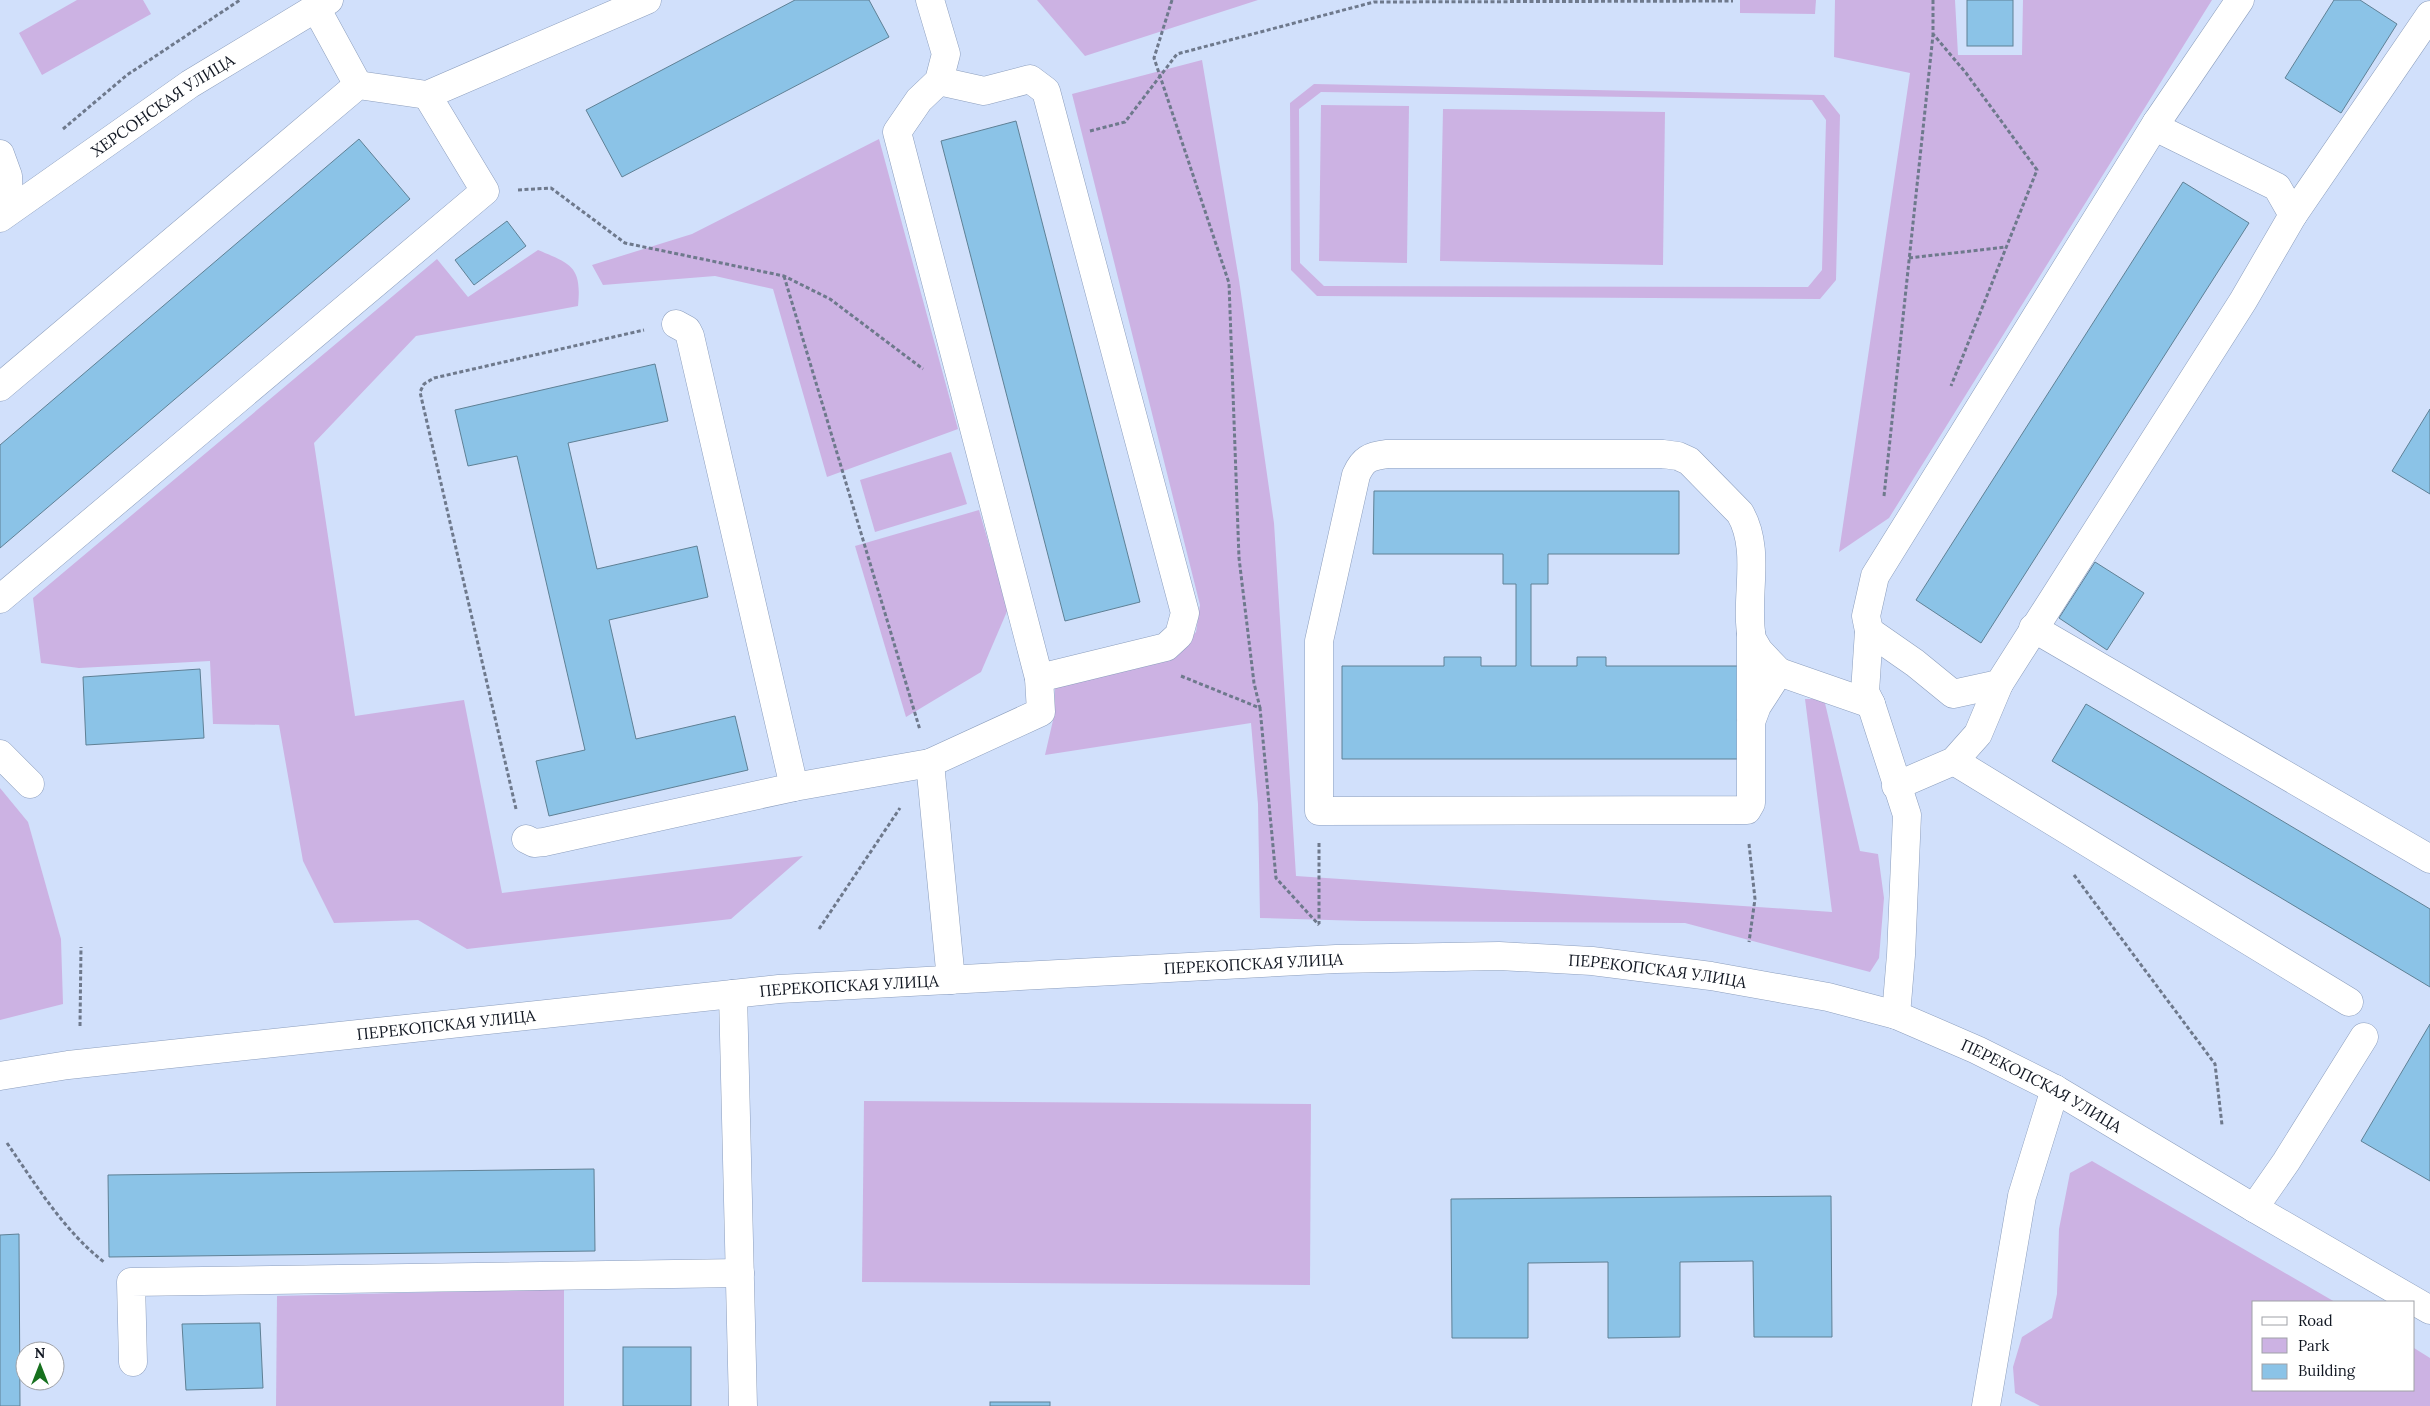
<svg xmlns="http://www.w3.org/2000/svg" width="2430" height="1406" viewBox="0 0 2430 1406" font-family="Lora,serif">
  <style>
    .green { fill: #ccb2e3; fill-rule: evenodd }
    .building { fill: #8bc3e7; stroke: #5f8095 }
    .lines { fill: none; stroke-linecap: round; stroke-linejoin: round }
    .minor-casing { stroke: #8c9ebd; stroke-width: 29 }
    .path { stroke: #6e798c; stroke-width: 3; stroke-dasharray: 4 2.5; stroke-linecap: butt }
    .minor { stroke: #fff; stroke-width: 28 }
    .labels { text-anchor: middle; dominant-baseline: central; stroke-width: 5; stroke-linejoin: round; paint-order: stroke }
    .street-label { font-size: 16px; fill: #111722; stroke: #fff }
  </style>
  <rect width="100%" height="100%" fill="#d1e0fb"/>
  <g class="green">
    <path d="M77 0H143L151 14 42 75 19 33Z"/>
    <path d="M1037 0H1258L1085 56Z"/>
    <path d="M1740 0H1816L1815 14 1740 13Z"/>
    <path d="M1835 0H1955L1958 55H2022L2023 0H2212L1889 518 1839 552 1910 73 1834 57Z"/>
    <path d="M1202 60 1239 280 1274 523 1296 876 1832 912 1805 699H1824L1860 851 1878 854 1884 898 1879 958 1870 972 1685 923 1363 921 1260 918 1258 804 1251 723 1045 755 1054 716 1055 686 1175 655 1196 632 1200 605 1072 94Z"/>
    <path d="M1314 84 1824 95 1840 115 1836 280 1820 299 1317 296 1291 270 1290 103ZM1321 92 1812 100 1826 120 1822 270 1808 287 1324 286 1300 263 1299 109Z"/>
    <path d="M1321 105 1409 106 1407 263 1319 261Z"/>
    <path d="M1443 109 1665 112 1663 265 1440 261Z"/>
    <path d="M879 139 958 429 827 477 773 289 715 276 603 285 592 265 692 234Z"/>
    <path d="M538 250C571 264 582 266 578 306L416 336 314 443 355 716 464 700 502 893 803 856 731 919 467 949 418 920 334 923 303 861 279 725 213 724 210 661 79 668 41 663 33 598 437 259 468 297Z"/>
    <path d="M951 452 967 504 875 532 860 480Z"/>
    <path d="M979 510 1008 609 981 672 906 717 855 546Z"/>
    <path d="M0 788 28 822 61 939 63 1004 0 1020Z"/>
    <path d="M864 1101 1311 1104 1310 1285 862 1282Z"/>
    <path d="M2092 1161 2335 1302H2254V1390H2414V1348L2430 1358V1406H2040L2015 1393 2013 1367 2022 1337 2052 1318 2057 1294 2059 1229 2070 1173Z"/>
    <path d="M564 1289V1406H276L277 1296Z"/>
  </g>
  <g class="building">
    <path d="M795 0H869L889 37 622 177 586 110Z"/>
    <rect x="1967" y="0" width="46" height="46"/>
    <path d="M2334 0H2360L2397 24 2341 113 2285 78Z"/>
    <path d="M1016 121 1140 602 1065 621 941 141Z"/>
    <path d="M359 139 410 199 0 548V445Z"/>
    <path d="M2183 182 2249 223 1981 643 1916 600Z"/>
    <path d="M507 221 526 246 474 285 455 260Z"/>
    <path d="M655 364 668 421 568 443 597 569 697 546 708 597 609 620 636 739 735 716 748 770 549 816 536 761 585 750 517 456 468 466 455 410Z"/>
    <path d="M2430 409V494L2392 471Z"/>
    <path d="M1374 491H1679V554H1548V584H1531V666H1577V657H1606V666H1738V759H1342V666H1444V657H1481V666H1516V584H1503V554H1373Z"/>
    <path d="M2095 562 2144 593 2107 650 2059 618Z"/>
    <path d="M200 669 204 738 86 745 83 677Z"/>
    <path d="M2086 704 2430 909V987L2052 761Z"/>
    <path d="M2430 1024V1181L2361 1141Z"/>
    <path d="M594 1169 595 1251 109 1257 108 1175Z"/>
    <path d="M1831 1196 1832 1337H1754L1753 1261 1680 1262V1337L1608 1338V1262L1528 1263V1338H1452L1451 1199Z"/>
    <path d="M19 1234 20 1406H0V1235Z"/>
    <path d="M260 1323 263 1388 186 1390 182 1324Z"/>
    <rect x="623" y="1347" width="68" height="59"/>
    <rect x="990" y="1402" width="60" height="4"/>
  </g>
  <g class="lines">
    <g class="minor-casing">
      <g id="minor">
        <path d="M316 8 358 85"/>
        <path d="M939 81 984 91 1030 79 1046 91 1185 613 1179 635 1166 647 1039 678"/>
        <path d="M0 154 8 176 9 209"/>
        <path d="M2293 215 2430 15"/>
        <path id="s1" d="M0 218 190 84 329 0"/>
        <path d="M0 387 358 85 427 95 647 0"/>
        <path d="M1387 454H1663L1678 456 1689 461 1740 513C1762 551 1744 598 1752 639L1759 651 1779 672 1757 706 1751 722V803L1747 810 1319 811V641L1356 475C1363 459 1370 456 1387 454Z"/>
        <path d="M0 599 485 191 427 95"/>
        <path d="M2033 628 2430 859"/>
        <path d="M1869 631 1915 663 1953 694 1999 684 2243 301 2293 215 2277 187 2157 128V122"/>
        <path d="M1751 634V718"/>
        <path d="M1779 672 1871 704"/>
        <path d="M0 754 30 784"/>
        <path d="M1954 761 2349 1002"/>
        <path d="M930 763 951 980"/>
        <path d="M1896 786 1954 761 1978 734 1999 684"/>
        <path d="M794 787 930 763 1041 712 1039 678 897 132 919 100 939 81 946 54 930 0"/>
        <path d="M526 839 534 843 544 842 794 787 690 336 687 330 676 324"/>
        <path d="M733 994 743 1406"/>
        <path d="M1896 1015 1901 955 1907 815 1871 704 1865 692 1869 631 1866 616 1875 576 2157 122 2240 0"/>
        <path id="s2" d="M0 1076 68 1065 779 989 1336 959 1499 956 1592 961 1711 976 1828 997 1896 1015 1977 1050 2055 1089 2254 1208 2430 1310"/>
        <path d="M2254 1208 2286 1162 2364 1037"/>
        <path d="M133 1362 131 1282 740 1273"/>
        <path d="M1986 1406 2022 1196 2055 1089"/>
      </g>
    </g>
    <g class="path">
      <path d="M1172 0 1154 58 1229 283 1239 558 1254 683 1260 708"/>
      <path d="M1933 0V34L1966 73 2037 170 1951 386"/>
      <path d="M63 129 127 75 240 0"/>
      <path d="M1090 131 1125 122 1177 54 1374 2 1733 1"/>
      <path d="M518 190 551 188 625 243 784 276 830 299 923 369"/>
      <path d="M1909 258 2006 247"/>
      <path d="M784 276 920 730"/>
      <path d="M1884 496 1933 35"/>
      <path d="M1181 676 1260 708 1276 878 1319 925"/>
      <path d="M516 809 420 392 424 384 434 378 644 330"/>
      <path d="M1319 843V924"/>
      <path d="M1749 844 1755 899 1749 942"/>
      <path d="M2074 875 2215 1064 2222 1125"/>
      <path d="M819 929 900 808"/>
      <path d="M80 1026 81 947"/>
      <path d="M7 1143C36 1185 64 1231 104 1262"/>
    </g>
    <use href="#minor" class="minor"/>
  </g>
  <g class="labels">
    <g class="street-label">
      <text stroke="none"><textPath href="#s1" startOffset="198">ХЕРСОНСКАЯ УЛИЦА</textPath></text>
      <text stroke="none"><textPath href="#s2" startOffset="1259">ПЕРЕКОПСКАЯ УЛИЦА</textPath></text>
      <text stroke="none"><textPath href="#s2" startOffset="1664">ПЕРЕКОПСКАЯ УЛИЦА</textPath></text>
      <text stroke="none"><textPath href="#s2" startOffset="854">ПЕРЕКОПСКАЯ УЛИЦА</textPath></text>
      <text stroke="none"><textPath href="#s2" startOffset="449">ПЕРЕКОПСКАЯ УЛИЦА</textPath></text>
      <text stroke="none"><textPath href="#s2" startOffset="2069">ПЕРЕКОПСКАЯ УЛИЦА</textPath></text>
    </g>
  </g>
  <rect x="2252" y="1301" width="162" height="90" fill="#ffffff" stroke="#a0a2a7"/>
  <rect x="2262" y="1317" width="25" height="8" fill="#ffffff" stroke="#a0a2a7"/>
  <text x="2298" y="1326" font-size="15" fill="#111722">Road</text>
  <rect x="2262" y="1338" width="25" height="15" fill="#ccb2e3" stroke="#a0a2a7"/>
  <text x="2298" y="1351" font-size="15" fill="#111722">Park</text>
  <rect x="2262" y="1364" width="25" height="15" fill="#8bc3e7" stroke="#a0a2a7"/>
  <text x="2298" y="1376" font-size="15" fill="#111722">Building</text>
  <g transform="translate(40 1366)"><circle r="24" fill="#ffffff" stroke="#a0a2a7"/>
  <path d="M0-4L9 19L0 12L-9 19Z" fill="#17711e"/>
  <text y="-8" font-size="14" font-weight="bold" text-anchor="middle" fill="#111722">N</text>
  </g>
</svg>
